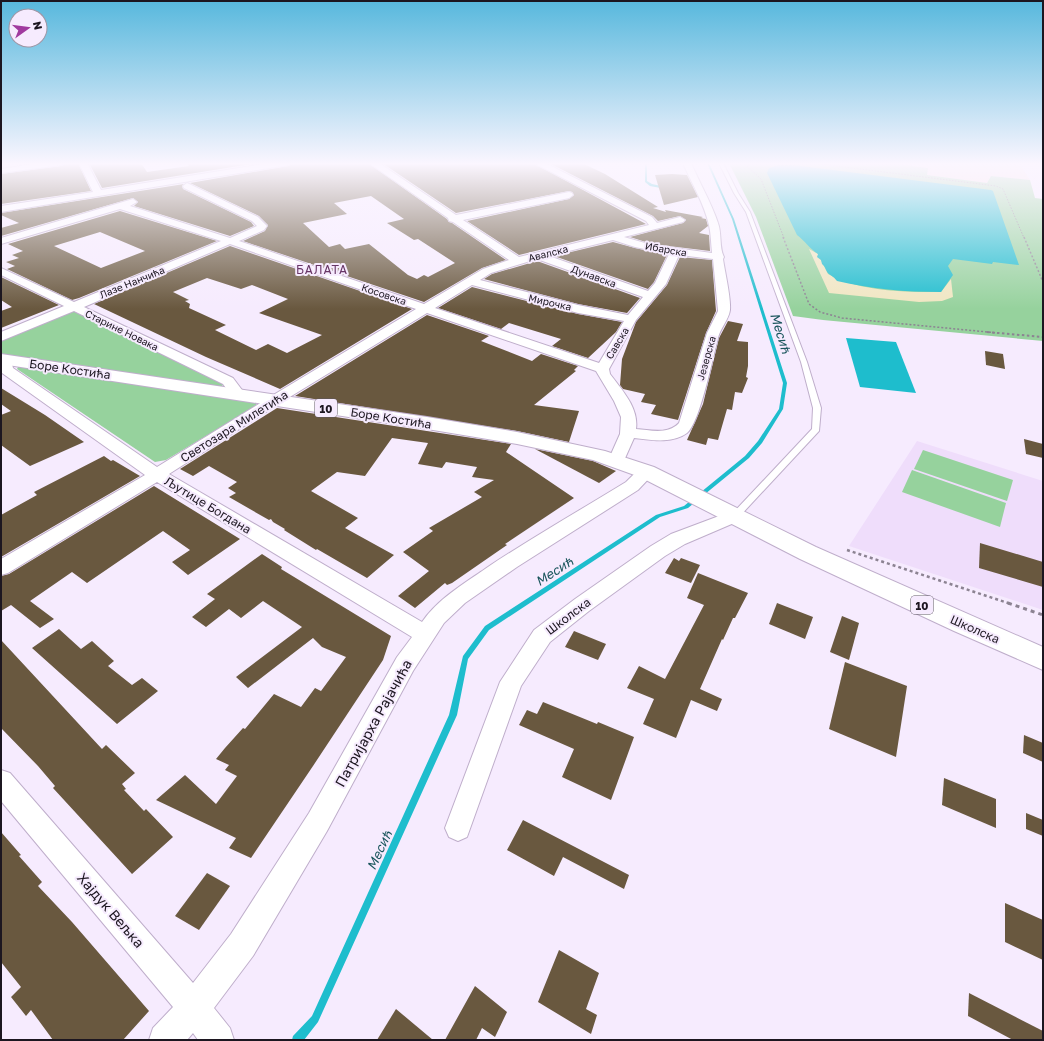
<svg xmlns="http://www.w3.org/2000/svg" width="1044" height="1041" viewBox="0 0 1044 1041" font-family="'Golos Text',sans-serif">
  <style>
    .built { fill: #efddfb }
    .industrial { fill: #fadfdd }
    .green { fill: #96d29d }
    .sand { fill: #f0e6c1 }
    .water { fill: #1ebdcd }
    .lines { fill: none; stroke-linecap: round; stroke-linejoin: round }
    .stream { fill: #1ebdcd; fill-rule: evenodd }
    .building { fill: #69583f; fill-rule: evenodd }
    .service-casing { stroke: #bfaecb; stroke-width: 2 }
    .minor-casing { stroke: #bfaecb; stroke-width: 2 }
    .primary-casing { stroke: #bfaecb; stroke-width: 2 }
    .path-far4 { stroke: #8c8392; stroke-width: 1; stroke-dasharray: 1.5 1.5; stroke-linecap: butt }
    .path-far3 { stroke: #8c8392; stroke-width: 1.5; stroke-dasharray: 2 2; stroke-linecap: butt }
    .path-far2 { stroke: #8c8392; stroke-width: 2; stroke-dasharray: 2.5 2.5; stroke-linecap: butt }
    .path-far1 { stroke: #8c8392; stroke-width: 2.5; stroke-dasharray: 3 3; stroke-linecap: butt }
    .path { stroke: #8c8392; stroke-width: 3; stroke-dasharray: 4 4; stroke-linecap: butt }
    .service { fill: #fff; fill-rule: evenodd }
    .minor { fill: #fff; fill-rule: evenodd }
    .primary { fill: #fff; fill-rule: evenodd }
    .labels { text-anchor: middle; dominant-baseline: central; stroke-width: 4; stroke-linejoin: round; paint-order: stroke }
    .far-street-label { font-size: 10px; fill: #1c1620; stroke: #f6ebfe }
    .shield { fill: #f6ebfe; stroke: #5d5663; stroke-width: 1 }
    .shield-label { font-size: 11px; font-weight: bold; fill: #1c1620 }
    .far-quarter-label { font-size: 12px; letter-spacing: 1px; fill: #683667; stroke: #f6ebfe }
    .street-label { font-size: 12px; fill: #1c1620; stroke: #f6ebfe }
    .water-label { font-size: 13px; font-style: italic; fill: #1a555c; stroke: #f6ebfe }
    .near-street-label { font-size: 14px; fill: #1c1620; stroke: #f6ebfe }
  </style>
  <rect width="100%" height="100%" fill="#f6ebfe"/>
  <path class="built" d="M917 441 1043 481V610L849 546Z"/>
  <path class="industrial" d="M892 163H1019L1030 180 991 176 987 183 927 175V168Z"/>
  <g class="green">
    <path d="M729 163H891L928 168 927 175 987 183 991 176 1030 180 1035 198 1043 199V341L823 320 793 316 756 217Z"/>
    <path d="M73 311 224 382 225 384 220 387 1 354V340Z"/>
    <path d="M21 366 256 403V406L166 460 155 462 17 369 18 367Z"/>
    <path d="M923 450 1013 480 1007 501 914 469Z"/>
    <path d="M912 470 1006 503 1000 527 902 492Z"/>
  </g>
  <path class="sand" d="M809 249 818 254 828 274C862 292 903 292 941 292L951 279 953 297 942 301 919 302 829 293Z"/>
  <g class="water">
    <path d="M779 165H793L991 190 993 191 1019 265 993 262 992 264 953 259 948 266 953 275 941 292C905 292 871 289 837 281 834 277 833 277 829 274 826 272 826 267 822 264L821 260 817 257 818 254C809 248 805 241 797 235L767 173 769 168Z"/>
    <path d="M846 338 896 342 916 393 860 387Z"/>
  </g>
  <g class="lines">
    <g class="stream">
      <path d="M645 163H647V181L652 184 666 187V189L650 186 645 182Z"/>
      <path d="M707 163H709L734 219 787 383 783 409 762 443 749 458 688 508 660 517 489 630 468 659 457 715 318 1022 304 1040H292L293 1036 312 1016 449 715 463 656 485 626 656 515 684 506 745 456 758 441 779 409 783 383 732 219Z"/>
    </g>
  </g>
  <g class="building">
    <path d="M66 163H78L91 191 1 204V174L61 166Z"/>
    <path d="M89 163H141L147 172 189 166 187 163H258L102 188Z"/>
    <path d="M293 163H368L447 219 449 222 452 223 506 260 482 268 424 302 243 241 265 231 268 225 259 216 190 183 288 166ZM371 196 404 219 387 223 414 240 418 239 455 263 428 277 424 275 417 279 408 275 369 244 345 249 340 244 329 247 303 223 347 214 334 203Z"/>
    <path d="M382 163H533L646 224 519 255 467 221 569 199 574 195 572 192 569 191 456 213Z"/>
    <path d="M549 163H582L605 174 658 207 653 208 666 212 665 210 703 217 701 218 706 219 708 226 699 233 709 235 710 251 652 244 630 237 683 223 686 220 680 216 658 221 653 216Z"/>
    <path d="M672 174 687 175 698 197 664 205 655 175Z"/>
    <path d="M184 184 182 186 183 189 251 222 254 226 230 236 134 206 138 202 133 198 1 236V228L19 223 1 215V213Z"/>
    <path d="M120 211 217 241 79 298 72 300 7 269 15 266 6 262 19 258 12 255 23 251 8 244ZM100 232 145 251 101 268 54 246Z"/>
    <path d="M613 242 635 248 667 255 654 282 648 289 554 256Z"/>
    <path d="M230 246 412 309 280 389 206 357 94 304ZM207 278 241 289 252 285 288 299 259 313 322 335 287 353 268 344 256 350 215 330 226 325 189 308 190 304 185 301 189 300 173 292Z"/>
    <path d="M680 257 712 260 716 311 706 333 678 420 651 414 656 405 641 402 645 394 623 389 620 385 622 359 636 322 667 285Z"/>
    <path d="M537 261 640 298 627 313 578 304 484 279 492 274Z"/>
    <path d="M1 277 59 305 1 328V311L12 307 1 300Z"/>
    <path d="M472 287 578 314 622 322 616 332 588 358 552 346 561 339 509 323 501 329 438 308Z"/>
    <path d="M427 315 489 336 481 341 532 361 541 354 578 366 574 370 576 371 534 405 579 411 569 442 517 431 295 396Z"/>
    <path d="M728 321 743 324 737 341 748 342V366L746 377 748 378 742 393 735 392 732 410 727 409 718 440 708 438 706 445 687 440 703 404 719 338Z"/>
    <path d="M985 351 1003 354 1005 369 986 365Z"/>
    <path d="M1 388 45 415 84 442 30 466 1 445V415L11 411 1 404Z"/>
    <path d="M277 408 511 444 506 452 574 498 505 544 507 545 452 583 447 585 445 583 415 608 398 596 429 571 403 552 433 531 429 528 482 497 474 492 494 480 472 477 477 467 446 462 442 468 418 464 428 443 392 438 365 476 337 472 311 491 358 518 345 528 394 555 367 578 317 549 316 550 284 530 285 529 273 522 271 519 269 520 229 497 236 493 228 488 237 482 209 466 193 476 180 469Z"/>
    <path d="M1024 439 1043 444V458L1026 454Z"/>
    <path d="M535 449 593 461 616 471 599 483Z"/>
    <path d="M104 456 111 461 113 460 140 476 1 557V515L37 495 34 492Z"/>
    <path d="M154 486 240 539 188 575 172 562 190 550 163 531 87 583 72 572 30 601 54 619 40 628 11 605 1 611V576L9 574Z"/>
    <path d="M980 543 1043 562V587L979 568Z"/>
    <path d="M262 554 282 567 281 569 391 636 383 660 313 766 251 858 229 848 236 838 156 800 185 775 216 804 237 776 225 770 229 765 216 759 225 748 243 728 245 729 274 694 301 707 315 688 321 691 346 657 322 647 313 638 248 688 236 677 302 627 263 601 241 618 229 609 206 627 192 617 215 599 207 594Z"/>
    <path d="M674 558 679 561 681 558 700 565 691 583 665 573Z"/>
    <path d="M698 573 748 593 735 618H733L723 640 722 639 700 689 722 699 717 711 691 700 676 738 643 724 654 699 627 688 639 666 665 679 704 605 687 598Z"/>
    <path d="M777 603 813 617 805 639 769 624Z"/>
    <path d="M842 616 859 623 849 660 830 652Z"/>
    <path d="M59 629 81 649 92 641 114 661 108 666 132 685 142 678 158 691 117 724 32 648Z"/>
    <path d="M574 631 606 644 598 660 565 647Z"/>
    <path d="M1 640 102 749 106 745 135 773 122 784 126 789 124 790 144 811 146 809 173 837 132 874 53 788 55 786 38 766 1 728Z"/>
    <path d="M845 662 907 686 896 757 829 729Z"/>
    <path d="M543 702 597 724 598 722 634 737 611 800 562 777 574 749 519 725 527 710 537 714Z"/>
    <path d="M1024 735 1043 743V762L1023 753Z"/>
    <path d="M944 778 996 799V828L942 805Z"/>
    <path d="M1026 813 1043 820V836L1026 829Z"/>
    <path d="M523 820 629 875 624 889 563 857 554 876 507 850Z"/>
    <path d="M1 832 21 855 19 856 42 882 38 886 72 922 149 1011 123 1040H53L31 1010 26 1016 11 997 21 987 1 962Z"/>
    <path d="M207 873 230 886 199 930 175 916Z"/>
    <path d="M1005 903 1043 920V960L1005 942Z"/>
    <path d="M559 950 599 973 586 1009 597 1015 591 1034 538 1002Z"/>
    <path d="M475 986 507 1012 495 1037 482 1028 476 1040H445Z"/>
    <path d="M969 993 1043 1031V1040H1013L968 1016Z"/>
    <path d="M396 1009 433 1040H377Z"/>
  </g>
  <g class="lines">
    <g class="service-casing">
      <path id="service" d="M719 163H723L738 193 750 212 807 362 821 408 819 431 738 518H732L731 516 732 514 812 429 813 408 801 362 746 212 734 193Z"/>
    </g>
    <g class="minor-casing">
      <g id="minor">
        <path d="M40 163H65L61 165 1 173V169Z"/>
        <path d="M79 163H87L101 190 270 163H292L288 165 1 212V206L93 192Z"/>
        <path d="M369 163H379L456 215 569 192 572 193 573 195 569 198 463 220 519 257 649 225 646 221 534 163H545L652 217 657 223 680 217 685 220 683 222 624 237 652 245 712 253C711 244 711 234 709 225 704 203 692 184 683 163H691C700 184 711 202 718 223 722 234 719 248 724 257L723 259C725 273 731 297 730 310 729 319 720 329 718 338 713 356 700 423 687 433 672 444 651 440 634 438L622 465 616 466 610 465 608 461 620 434 621 417 614 401 596 371 427 313 280 403 169 474 422 622C438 599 462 585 485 569 531 538 579 511 626 482 634 474 641 465 653 468L655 472 638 490 517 567 465 603 444 623 413 671 327 831 253 956 214 1008 230 1028 234 1040H198L193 1033 187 1040H149L153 1028 173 1007 1 801V770L10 773 193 983 231 934 309 813 397 657 412 637 157 482 8 573 1 575V559L145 475 2 373 1 357H10L13 368 157 467 270 397 416 309 230 244 84 307 233 378 245 394 243 397C232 400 229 392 223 384L74 311 1 341V332L64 306 1 275V268L74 302 221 241 120 209 1 244V238L133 199 137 202 130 206 230 238 257 226 252 221 184 188 183 186 187 183 258 217 267 226 264 230 239 241 424 304 483 269 509 260 453 222 449 221 448 218ZM613 240 635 247 669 254 655 283 648 291 549 256ZM679 255 713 259 718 311 707 333 679 423C668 435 650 430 636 429 639 408 622 390 610 374L609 369 636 320 666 284ZM537 259 643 297 628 315 578 305 480 280 491 273ZM472 285 578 313 624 321 599 363 435 308Z"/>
        <path d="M735 510 741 512 744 516 741 520 685 544 665 556 589 611 550 642 521 686 467 837 458 841 449 837 445 828 500 682 534 630 575 599 651 546 671 534Z"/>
      </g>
    </g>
    <g class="primary-casing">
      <path id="primary" d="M1 354 427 417 517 432 605 451 654 467 816 547 1043 647V670L954 631 800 559 640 477 593 460 517 444 427 429 1 364Z"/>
    </g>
    <g class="path-far4">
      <path d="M752 163 747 166 761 179 784 238"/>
      <path d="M812 163 996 186 1003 189 1024 238"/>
    </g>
    <g class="path-far3">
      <path d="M783 237 809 304 820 312 842 318 998 333"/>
      <path d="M1024 237 1043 282"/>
    </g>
    <path class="path-far2" d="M987 332 1043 337"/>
    <path class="path-far1" d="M847 550 1011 604"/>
    <path class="path" d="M1008 603 1043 615"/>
    <use href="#service" class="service"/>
    <use href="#minor" class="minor"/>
    <use href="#primary" class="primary"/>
  </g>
  <linearGradient id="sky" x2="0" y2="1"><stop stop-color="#57b8dd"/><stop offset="0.53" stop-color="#fbf6ff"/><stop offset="1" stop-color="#fbf6ff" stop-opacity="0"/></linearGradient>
  <rect width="1044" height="309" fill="url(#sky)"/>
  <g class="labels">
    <g class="far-street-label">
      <text transform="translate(666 249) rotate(10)">Ибарска</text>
      <text transform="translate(548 253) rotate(-14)">Авалска</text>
      <text transform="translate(594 276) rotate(20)">Дунавска</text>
      <text transform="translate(132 282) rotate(-22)">Лазе Нанчића</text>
      <text transform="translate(384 294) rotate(19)">Косовска</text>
      <text transform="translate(550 302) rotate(13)">Мирочка</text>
      <text transform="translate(122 330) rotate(26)">Старине Новака</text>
      <text transform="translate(617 343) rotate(-59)">Савска</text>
      <text transform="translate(706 358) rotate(-74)">Језерска</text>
    </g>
    <g class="shield">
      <rect x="315" y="399" width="22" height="18" rx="3"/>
      <rect x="911" y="596" width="22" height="18" rx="3"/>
    </g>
    <g class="shield-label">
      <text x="326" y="408">10</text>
      <text x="922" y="605">10</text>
    </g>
    <g class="far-quarter-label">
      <text x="322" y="269">БАЛАТА</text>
    </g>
    <g class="street-label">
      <text transform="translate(70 369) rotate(8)">Боре Костића</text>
      <text transform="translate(391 418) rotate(9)">Боре Костића</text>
      <text transform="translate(234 426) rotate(-32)">Светозара Милетића</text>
      <text transform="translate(208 505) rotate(31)">Љутице Богдана</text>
      <text transform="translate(568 616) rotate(-37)">Школска</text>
      <text transform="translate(975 629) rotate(24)">Школска</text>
    </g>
    <g class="water-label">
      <text transform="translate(781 333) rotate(73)">Месић</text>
      <text transform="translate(554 571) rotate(-33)">Месић</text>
      <text transform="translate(379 850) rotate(-65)">Месић</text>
    </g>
    <g class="near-street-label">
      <text transform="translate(373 723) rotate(-61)">Патријарха Рајачића</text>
      <text transform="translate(111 910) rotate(49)">Хајдук Вељка</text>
    </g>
  </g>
  <rect width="1044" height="1041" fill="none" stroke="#1c1620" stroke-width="4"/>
  <g transform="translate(28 28) rotate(76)"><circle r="19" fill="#f6ebfe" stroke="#9f96a5"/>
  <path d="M0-3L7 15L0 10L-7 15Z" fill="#a03a9f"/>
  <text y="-6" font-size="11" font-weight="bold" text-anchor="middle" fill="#1c1620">N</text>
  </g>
</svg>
